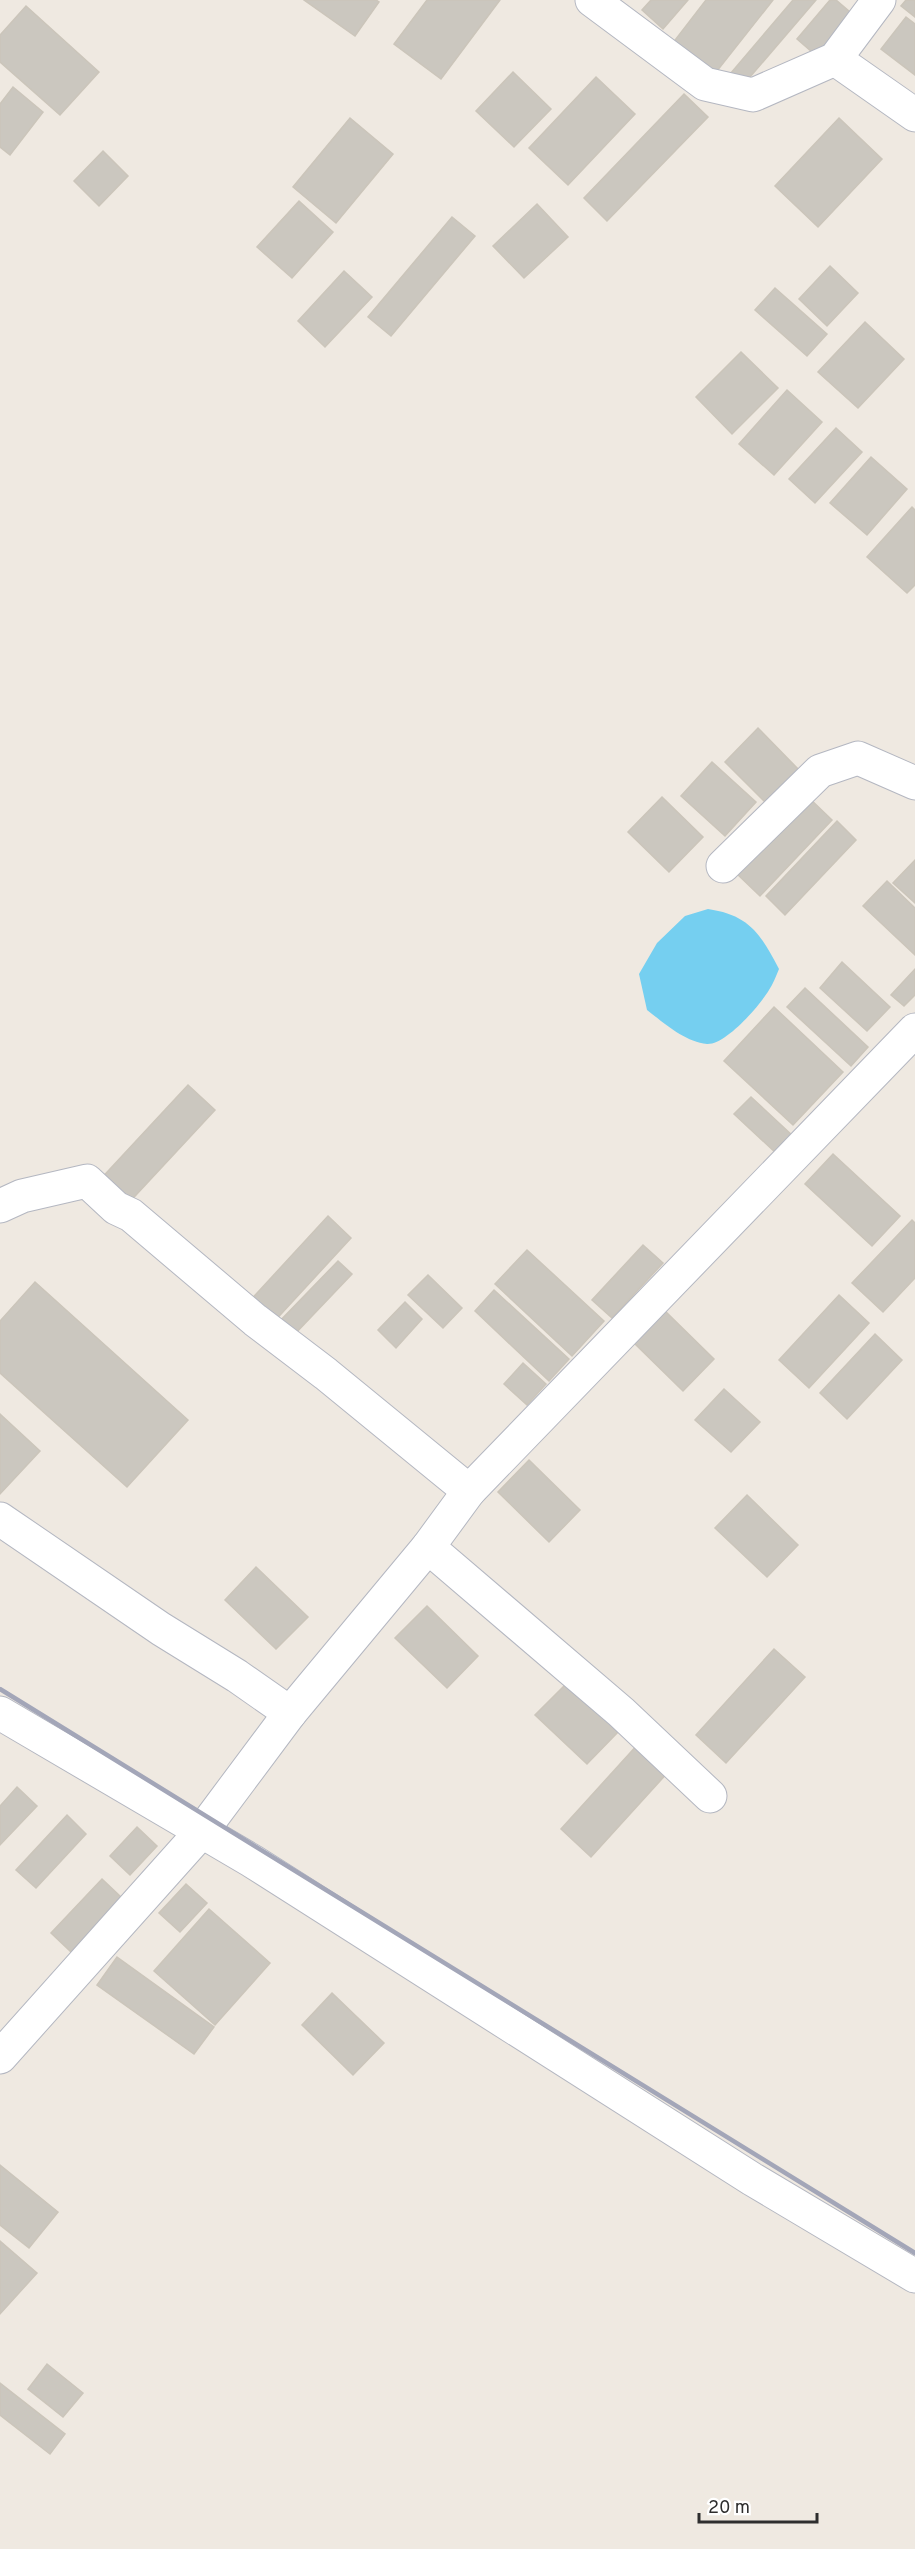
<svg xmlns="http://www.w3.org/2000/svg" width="915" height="2549" viewBox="0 0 915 2549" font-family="Overpass,sans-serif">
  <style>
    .water { fill: #75cff0 }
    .building { fill: #cbc7bf; stroke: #cbc5ba; stroke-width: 1.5 }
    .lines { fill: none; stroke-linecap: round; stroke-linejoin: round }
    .minor-casing { stroke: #b4b7c1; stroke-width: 35 }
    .minor { stroke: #fff; stroke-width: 33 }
    .rail { stroke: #a3a6b8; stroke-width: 4.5 }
  </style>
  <rect width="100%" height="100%" fill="#efe9e1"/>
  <path class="water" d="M708 909C749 915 761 934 779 969 776 976 773 984 769 990 760 1005 726 1045 707 1044 685 1042 664 1023 647 1010L639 974 657 943 685 916Z"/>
  <g class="building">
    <path d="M304 0H376L379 2 355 36Z"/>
    <path d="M427 0H500L441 79 394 44Z"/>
    <path d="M651 0H688L663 29 642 10Z"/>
    <path d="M706 0H773L713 76 672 44Z"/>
    <path d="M793 0H816L744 84 731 73Z"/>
    <path d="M830 0H836L856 17 820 59 797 39Z"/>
    <path d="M906 0H915V17L901 6Z"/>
    <path d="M26 6 99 72 60 115 0 62V35Z"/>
    <path d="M906 17 915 24V75L881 49Z"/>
    <path d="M513 72 551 109 514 147 476 111Z"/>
    <path d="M596 77 635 114 568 185 529 148Z"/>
    <path d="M13 87 43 112 10 155 0 147V104Z"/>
    <path d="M684 94 708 117 607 221 584 198Z"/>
    <path d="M350 118 393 154 336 223 293 187Z"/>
    <path d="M839 118 882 159 818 227 775 186Z"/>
    <path d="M103 151 128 176 99 206 74 181Z"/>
    <path d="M299 201 333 232 292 278 257 247Z"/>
    <path d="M537 204 568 237 524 278 493 246Z"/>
    <path d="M452 217 475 236 391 336 368 317Z"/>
    <path d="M830 266 858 293 827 326 799 299Z"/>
    <path d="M344 271 372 297 325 347 298 321Z"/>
    <path d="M775 288 827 334 807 356 755 310Z"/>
    <path d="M865 322 904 359 858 408 818 372Z"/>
    <path d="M741 352 778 388 732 434 696 397Z"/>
    <path d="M787 390 822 422 774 475 739 444Z"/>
    <path d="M836 428 862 452 815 503 789 479Z"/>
    <path d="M871 457 907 489 867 535 830 503Z"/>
    <path d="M912 507 915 510V585L907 593 867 557Z"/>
    <path d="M758 728 800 771 767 804 725 762Z"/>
    <path d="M712 762 756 802 725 836 681 796Z"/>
    <path d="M807 796 832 820 760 896 735 872Z"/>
    <path d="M662 797 703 837 669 872 628 832Z"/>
    <path d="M837 821 856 840 785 915 766 896Z"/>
    <path d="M915 860V903L893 883Z"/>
    <path d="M887 881 915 908V955L863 906Z"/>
    <path d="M842 962 890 1007 867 1031 820 988Z"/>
    <path d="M915 969V995L904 1006 891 995Z"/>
    <path d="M805 988 868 1047 851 1066 787 1007Z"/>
    <path d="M774 1007 843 1072 793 1125 724 1061Z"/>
    <path d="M188 1085 215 1110 124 1208 97 1183Z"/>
    <path d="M751 1097 794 1137 777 1154 734 1114Z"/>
    <path d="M833 1154 900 1216 872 1246 805 1184Z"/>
    <path d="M328 1216 351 1238 271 1325 247 1304Z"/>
    <path d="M912 1220 915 1223V1278L883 1312 852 1283Z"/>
    <path d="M643 1245 663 1263 612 1318 592 1300Z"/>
    <path d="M527 1250 604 1321 572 1356 495 1284Z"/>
    <path d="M338 1261 352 1274 293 1336 278 1323Z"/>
    <path d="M428 1275 462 1308 443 1328 408 1295Z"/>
    <path d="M35 1282 188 1420 127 1487 0 1373V1321Z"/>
    <path d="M494 1290 569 1359 549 1381 475 1311Z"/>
    <path d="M839 1295 869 1323 809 1388 779 1360Z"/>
    <path d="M405 1302 422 1319 396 1348 378 1330Z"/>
    <path d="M663 1309 714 1359 683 1391 632 1341Z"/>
    <path d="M875 1334 902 1360 847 1419 820 1393Z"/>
    <path d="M523 1363 546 1384 527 1405 504 1384Z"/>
    <path d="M724 1389 760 1422 731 1452 695 1420Z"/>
    <path d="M0 1414 40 1451 0 1494Z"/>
    <path d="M529 1460 580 1510 549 1542 498 1492Z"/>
    <path d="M747 1495 798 1545 767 1577 715 1528Z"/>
    <path d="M256 1567 308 1617 276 1649 225 1600Z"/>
    <path d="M427 1606 478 1656 447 1688 395 1638Z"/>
    <path d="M774 1649 805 1677 726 1763 696 1735Z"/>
    <path d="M567 1683 618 1732 587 1764 535 1715Z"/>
    <path d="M639 1743 670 1770 591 1857 561 1829Z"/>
    <path d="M17 1787 37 1806 0 1845V1806Z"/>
    <path d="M67 1815 86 1834 36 1888 16 1870Z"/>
    <path d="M137 1827 157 1846 130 1875 110 1856Z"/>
    <path d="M102 1879 121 1897 71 1952 51 1933Z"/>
    <path d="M186 1884 207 1903 180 1932 159 1913Z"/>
    <path d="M209 1909 270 1963 215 2025 154 1971Z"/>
    <path d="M117 1957 214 2027 194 2054 97 1985Z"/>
    <path d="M332 1993 384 2043 353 2075 302 2025Z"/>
    <path d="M0 2165 58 2212 29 2248 0 2225Z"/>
    <path d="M0 2241 37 2273 0 2314Z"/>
    <path d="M47 2364 83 2393 63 2417 28 2389Z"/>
    <path d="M0 2383 65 2434 50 2454 0 2415Z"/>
  </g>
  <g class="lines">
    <g class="minor-casing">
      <g id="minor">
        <path d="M592 0 705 84 753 95 835 59 879 0"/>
        <path d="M835 59 915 115"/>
        <path d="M723 866 820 771 858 758 915 783"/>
        <path d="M0 1206 22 1196 87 1181 116 1208 131 1215 255 1320 326 1374 469 1491"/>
        <path d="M0 1519 161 1629 237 1676 290 1713"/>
        <path d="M428 1547 621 1712 710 1796"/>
        <path d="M0 1713 252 1861 752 2179 915 2276"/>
        <path d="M0 2057 202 1831 290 1713 428 1547 469 1491 915 1030"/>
      </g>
    </g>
    <use href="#minor" class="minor"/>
    <path class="rail" d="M0 1689 915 2253"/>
  </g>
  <path d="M699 2513v9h118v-9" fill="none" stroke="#2e2e2e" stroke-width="3"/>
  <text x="708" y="2513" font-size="18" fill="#2e2e2e" stroke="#ffffff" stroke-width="4.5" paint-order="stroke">20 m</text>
</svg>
